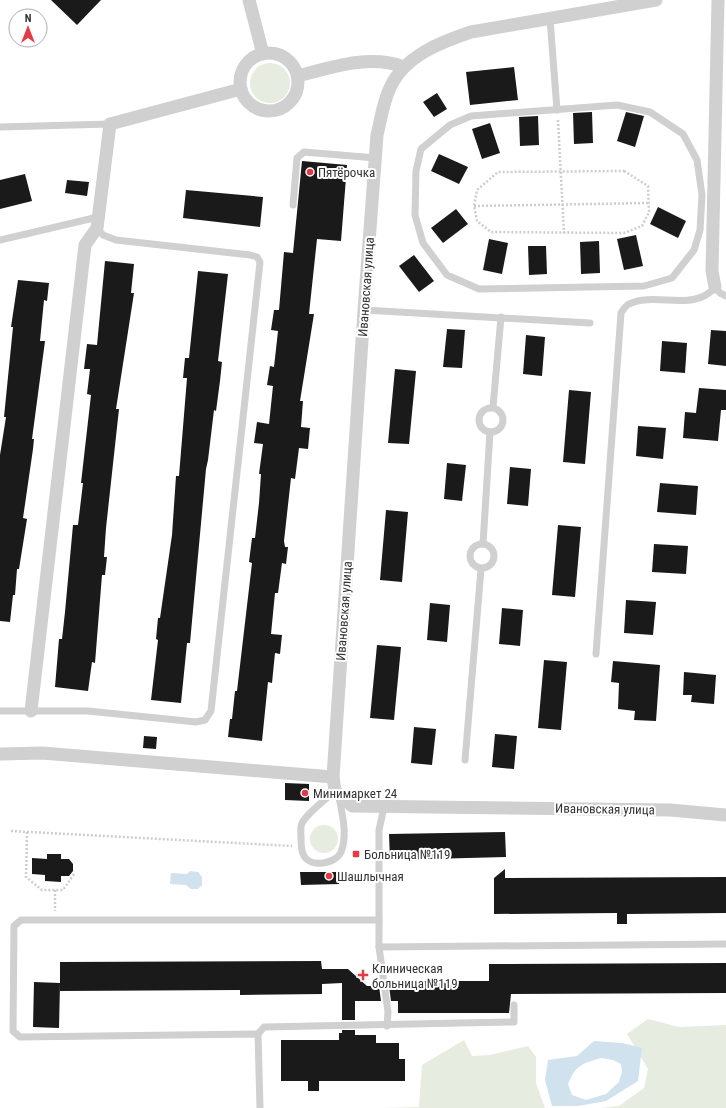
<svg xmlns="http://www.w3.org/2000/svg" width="726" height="1108" viewBox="0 0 726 1108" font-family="'Roboto Condensed',sans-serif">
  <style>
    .green { fill: #e6ecdf }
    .water { fill: #cfe2ee; fill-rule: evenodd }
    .building { fill: #1a1a1a }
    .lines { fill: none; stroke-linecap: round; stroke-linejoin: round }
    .path { stroke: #cdcdcd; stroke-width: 2.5; stroke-dasharray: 2 2; stroke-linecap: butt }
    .lane { stroke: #d0d0d0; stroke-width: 7 }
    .street { stroke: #d0d0d0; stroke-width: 13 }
    .poi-dot { fill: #e63946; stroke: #fff; stroke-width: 1.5 }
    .labels { text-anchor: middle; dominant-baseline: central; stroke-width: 4; stroke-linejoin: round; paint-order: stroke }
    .poi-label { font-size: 13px; fill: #333; stroke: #fff; text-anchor: start }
    .street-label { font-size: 13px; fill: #333; stroke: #fff }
  </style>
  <rect width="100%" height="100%" fill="#fff"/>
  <g class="green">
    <circle cx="270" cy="83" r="20"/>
    <circle cx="324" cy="839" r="14"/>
    <path d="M648 1019 679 1027 726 1025V1108H600L619 1106 644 1088 648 1069 627 1034Z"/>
    <path d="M464 1040 472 1056 490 1055 528 1046 536 1057V1083L545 1108H383L419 1107 422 1065Z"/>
  </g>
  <g class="water">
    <path d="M190 871 198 872 202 877V885L198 889H191L186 885 170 884 171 873 187 874Z"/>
    <path d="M594 1041 622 1043 642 1048 638 1081 606 1101 578 1106H552L545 1080 548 1060 577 1056ZM601 1058 613 1060 621 1064 622 1072 619 1082 606 1094 586 1100 572 1095 568 1084C576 1065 581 1064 601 1058Z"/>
  </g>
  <g class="building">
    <path d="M51 0H101L77 25Z"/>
    <path d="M514 67 518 100 470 105 466 72Z"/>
    <path d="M437 93 447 109 434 117 423 102Z"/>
    <path d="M592 112 593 143 574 144 573 113Z"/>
    <path d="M626 112 644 116 635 147 617 141Z"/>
    <path d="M538 116 539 145 520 146 519 117Z"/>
    <path d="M490 123 500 153 482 159 472 129Z"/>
    <path d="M439 154 468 167 459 184 431 171Z"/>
    <path d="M302 161 347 165 341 241 317 239 309 314H314L300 401H303L301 427 310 428 308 449 299 448 295 479 291 478 284 541 285 547H288L286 564 282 563 278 593H275L271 634 282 635 280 654 275 653 272 683 268 682 262 741 228 737 230 719H232L235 691H237L252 563 249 562 252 538H255L259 503 261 474H259L263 444 254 443 257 422 269 424 273 386 267 385 270 366 274 367 278 331 271 330 274 310H279L284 252 293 253Z"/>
    <path d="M25 174 32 201 0 209V180Z"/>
    <path d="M67 180 89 182 87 196 65 193Z"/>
    <path d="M186 190 263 197 260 227 183 218Z"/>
    <path d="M658 207 686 221 678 238 650 224Z"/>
    <path d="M456 209 468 224 443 243 431 228Z"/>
    <path d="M636 235 643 266 624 270 617 239Z"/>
    <path d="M489 239 508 243 502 274 483 270Z"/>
    <path d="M599 241 600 273 581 274 580 242Z"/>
    <path d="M528 246H546L547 274 529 275Z"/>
    <path d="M414 255 434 281 419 292 399 266Z"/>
    <path d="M105 261 134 264 131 293H134L116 409H119L106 528 104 557H107L105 575H102L95 663 92 662 88 691 55 687 59 639H62L65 612 73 525H78L83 483H81L91 395 87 394 90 369H84L87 344 97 345Z"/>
    <path d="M198 271 228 274 218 361 222 362 220 381 216 411 214 410 208 460 206 469 190 643H187L181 703 151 700 158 640 156 639 158 618H160L172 535 176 476H179L187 378H183L185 358H189Z"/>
    <path d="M18 280 49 283 47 301 44 300 40 341H45L32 439H34L33 449 23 518 27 519 19 569H17L15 595H13L10 622 0 621V455L6 417H4L13 327H11Z"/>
    <path d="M447 329 465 330 462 368 443 367Z"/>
    <path d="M711 330 726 331V366L708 364Z"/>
    <path d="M526 335 545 337 542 376 523 374Z"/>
    <path d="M662 341 687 343 685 373 660 371Z"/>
    <path d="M395 369 416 371 409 444 388 443Z"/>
    <path d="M699 388 726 390V410H721L718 441 683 438 685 412 696 413Z"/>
    <path d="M569 390 591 392 585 464 563 462Z"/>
    <path d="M638 426 666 428 663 459 636 456Z"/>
    <path d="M447 463 466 465 462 501 444 499Z"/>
    <path d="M510 467 531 469 528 506 507 504Z"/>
    <path d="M660 483 698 486 696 515 657 512Z"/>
    <path d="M386 510 408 512 402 582 380 580Z"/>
    <path d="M558 525 581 527 575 597 552 595Z"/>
    <path d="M654 544 688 546 686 574 652 572Z"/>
    <path d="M626 600 656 602 653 635 624 633Z"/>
    <path d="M430 603 450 605 447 642 427 640Z"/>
    <path d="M502 608 523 610 520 646 499 644Z"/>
    <path d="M377 645 401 647 394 720 370 718Z"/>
    <path d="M544 660 567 662 561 730 538 728Z"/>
    <path d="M613 661 660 665 656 721 634 720 635 711 618 709 619 683 611 682Z"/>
    <path d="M684 672 716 675 714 704 691 702 692 695H683Z"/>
    <path d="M414 727 436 729 432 765 411 763Z"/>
    <path d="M495 734 517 736 514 769 492 767Z"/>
    <path d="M144 736 157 737 156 749 143 748Z"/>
    <path d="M285 783 309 784V801L285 800Z"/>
    <path d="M505 832 506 857 390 860 389 834Z"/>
    <path d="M47 854H61V859H69L73 864V871L69 876H61V882L45 881V875L32 874V858L47 859Z"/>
    <path d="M505 869V878L726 877V913L627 914V924H617V913L494 914V878Z"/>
    <path d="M300 872H339V884L301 885Z"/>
    <path d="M321 961 322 969H348L367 986H379L381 1001H355V1020H342V983L322 984V994L240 995V990L60 991V984L59 1028 33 1027 34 982 60 983V962Z"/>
    <path d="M726 963V993L511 994 509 1013H398V1001H391L389 986H397V981H489V964Z"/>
    <path d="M342 1030H355V1035H376V1043H399V1059H405V1081H319V1091H308V1081H281V1040H339V1033H342Z"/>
  </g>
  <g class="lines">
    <g class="path">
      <path d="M558 120 564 233"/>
      <path d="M624 171 648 186 649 212 642 226 624 233 491 232 477 221 474 206 477 190 498 172Z"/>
      <path d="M474 206 649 203"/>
      <path d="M11 831 292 846"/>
      <path d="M27 832 26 877 42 890H63L74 874"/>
      <path d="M55 890V911"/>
    </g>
    <g class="lane">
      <path d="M550 19 557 110"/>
      <path d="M617 105 650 112 683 134 697 160 702 195 700 230 694 250 672 278 644 286 479 289 447 275 423 243 415 215 416 171 421 149 450 125 471 116Z"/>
      <path d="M0 127 110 124"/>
      <path d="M293 205 297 158 304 152 376 158"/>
      <path d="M0 240 98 217"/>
      <path d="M364 310 590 323"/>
      <path d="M493 407 501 317"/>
      <circle cx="491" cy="420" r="12"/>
      <circle cx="482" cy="556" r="12"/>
      <path d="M483 544 490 432"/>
      <path d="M596 654 621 313C623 310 626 305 629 304 655 291 695 313 715 287L720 293 726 296"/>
      <path d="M0 711H88L196 722 205 720 211 711 260 262 257 257 250 255 116 240 103 235 97 228"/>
      <path d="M465 760 481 569"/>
      <path d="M335 791C325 800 308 812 302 823 300 827 301 833 301 838 301 844 301 851 304 856 311 868 336 864 341 852 348 835 342 814 339 797"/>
      <path d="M384 807 379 830V947L726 944"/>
      <path d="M379 947 388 1012 387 1026"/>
      <path d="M258 1034 264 1027 514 1022V1005"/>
      <path d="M260 1108 258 1034 20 1037 13 1031 14 926 21 920H379"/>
    </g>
    <g class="street">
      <path d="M249 0 263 54"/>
      <path d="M656 0 471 32C441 42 404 56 390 88 383 102 381 119 377 135L364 310 333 777 335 791 352 806 670 810 726 815"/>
      <circle cx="269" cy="82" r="29"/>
      <path d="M298 76C332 67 370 54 404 67"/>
      <path d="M715 287 712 271 718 0"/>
      <path d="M31 711 85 245 97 228 110 124 241 89"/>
      <path d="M0 754 42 753 333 777"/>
    </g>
  </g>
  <g class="poi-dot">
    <circle cx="310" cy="172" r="4"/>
    <circle cx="305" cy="793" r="4"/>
    <rect x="352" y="850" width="8" height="8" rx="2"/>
    <circle cx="329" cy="876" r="4"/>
    <path d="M361 969h4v4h4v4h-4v4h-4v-4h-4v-4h4z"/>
  </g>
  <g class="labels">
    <g class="poi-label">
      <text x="318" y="172">Пятёрочка</text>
      <text x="313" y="793">Минимаркет 24</text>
      <text x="364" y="854">Больница №119</text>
      <text x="337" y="876">Шашлычная</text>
      <text x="372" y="968">Клиническая<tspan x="372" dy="15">больница №119</tspan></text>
    </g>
    <g class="street-label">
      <text transform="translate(366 287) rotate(-86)">Ивановская улица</text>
      <text transform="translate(344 611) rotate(-86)">Ивановская улица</text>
      <text transform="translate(605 809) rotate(1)">Ивановская улица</text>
    </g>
  </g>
  <g transform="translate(28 28)"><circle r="19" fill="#ffffff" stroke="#adadad"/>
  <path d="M0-3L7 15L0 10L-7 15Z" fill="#e63946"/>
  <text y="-6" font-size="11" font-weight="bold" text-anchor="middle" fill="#333333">N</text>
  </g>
</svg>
